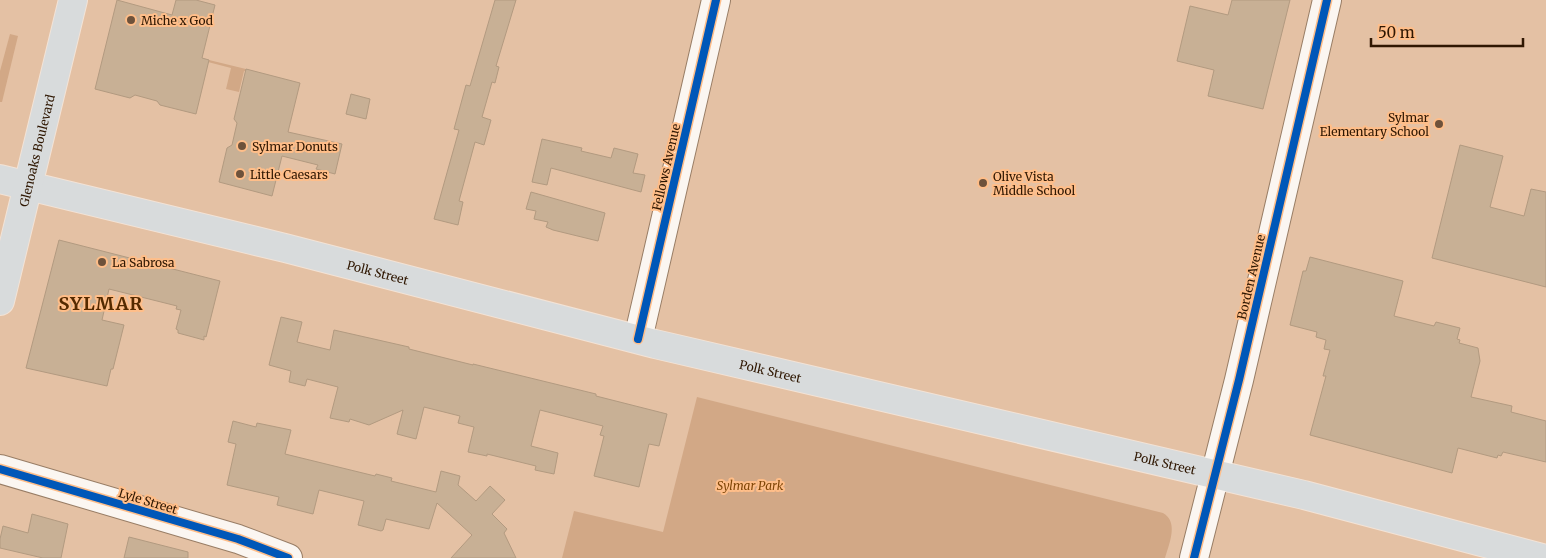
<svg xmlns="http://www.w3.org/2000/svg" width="1546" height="558" viewBox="0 0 1546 558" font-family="Merriweather,serif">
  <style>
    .green { fill: #d2a886 }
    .building { fill: #c8b095; stroke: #b29a80 }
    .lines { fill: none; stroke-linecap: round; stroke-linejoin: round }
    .minor-casing { stroke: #987d65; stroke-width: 30 }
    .major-casing { stroke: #f3e3d6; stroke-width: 30 }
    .minor { stroke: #fbf6f1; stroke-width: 28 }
    .major { stroke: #d8dbdc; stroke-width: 28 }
    .cycleway-casing { stroke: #ffbe89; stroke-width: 11 }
    .cycleway { stroke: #0057b8; stroke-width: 8 }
    .poi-dot { fill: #6e523b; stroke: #ffbe89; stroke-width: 2 }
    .labels { text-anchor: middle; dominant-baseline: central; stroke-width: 4; stroke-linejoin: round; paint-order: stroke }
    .poi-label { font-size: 12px; fill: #2f1702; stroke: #ffbe89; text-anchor: start }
    .street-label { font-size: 12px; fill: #2f1702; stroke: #ffbe89 }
    .park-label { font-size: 12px; font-style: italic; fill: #7f4607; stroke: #ffbe89 }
    .district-label { font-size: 18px; font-weight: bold; letter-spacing: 1px; fill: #542a00; stroke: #ffbe89 }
  </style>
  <rect width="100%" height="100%" fill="#e4c1a4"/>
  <g class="green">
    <path d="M10 34 18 36 2 102H0V71Z"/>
    <path d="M209 60 250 70V72L244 71 239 92 226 89 231 68 208 62Z"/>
    <path d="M697 397 1163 513C1179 522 1169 544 1165 558H562L574 511 663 532Z"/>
  </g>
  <g class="building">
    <path d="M117 0 172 15 176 0H196L215 5 202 58 209 60 196 114 160 105 157 101 135 95 130 98 95 89Z"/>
    <path d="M495 0H516L496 66 499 67 495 83 492 82 482 117 491 120 484 145 475 142 459 201 463 202 458 225 434 219 459 130 454 129 466 85 470 86Z"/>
    <path d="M1232 0H1290L1263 109 1208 96 1214 70 1177 61 1190 6 1228 15Z"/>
    <path d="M246 69 300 83 288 132 342 144 335 174 316 169 318 165 282 156 272 196 219 182 227 148 232 145 237 123 234 119Z"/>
    <path d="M351 94 370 99 366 119 346 114Z"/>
    <path d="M542 139 582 148 581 151 611 158 614 148 638 154 633 173 645 175 641 192 551 168 547 185 532 182Z"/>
    <path d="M1460 145 1503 156 1490 207 1524 216 1531 189 1546 192V287L1432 258Z"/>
    <path d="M531 192 605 213 598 241 553 230 546 227 548 222 534 219 536 211 526 209Z"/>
    <path d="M59 240 220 281 206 337 204 336V340L178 333V330L176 329 181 310 176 309 177 306 109 289 102 320 124 325 113 369H111L107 386 26 368Z"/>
    <path d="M1310 257 1403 281 1394 316 1434 326 1436 322 1460 328 1457 339 1460 340 1459 343 1478 348 1480 361 1471 397 1512 406 1511 412 1546 421V462L1503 452 1501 456 1498 455 1497 458 1458 448 1452 473 1310 435 1326 376H1323L1330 350 1324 349 1326 340 1316 337 1317 332 1290 325 1303 271H1306Z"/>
    <path d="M281 317 302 322 297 342 330 350 334 330 409 347V349L473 365V364L596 394V396L667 414 659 446 649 444 639 487 594 476 604 436 600 435 603 426 540 410 531 446 558 453 554 474 535 470 536 466 487 454V456L468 452 474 427 458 423 460 416 424 407 416 439 397 434 403 410 369 425 350 419 349 422 330 418 338 387 307 379 305 386 289 382 291 371 269 365Z"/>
    <path d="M233 421 256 427 257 423 291 430 285 454 375 476 376 474 392 478 391 481 436 492 441 471 460 476 458 485 476 501 490 486 505 500 492 514 507 529 504 533 516 558H451L472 535 437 503 429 529 386 519 383 530 381 531 358 525 364 501 319 490 313 514 277 505 279 497 227 485 236 444 228 442Z"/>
    <path d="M32 514 68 524 61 558H43L0 548V539L3 526 28 533Z"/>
    <path d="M129 537 188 552V558H124Z"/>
  </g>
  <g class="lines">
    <g class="minor-casing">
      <g id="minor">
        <path d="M638 339 716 0"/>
        <path d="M0 469 238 539 288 558"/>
        <path d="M1194 558 1239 380 1327 0"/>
      </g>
    </g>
    <g class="major-casing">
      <g id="major">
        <path id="s1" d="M0 179 285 248 655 344 1304 495 1542 558"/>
        <path id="s2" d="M0 301 73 0"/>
      </g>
    </g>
    <use href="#minor" class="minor"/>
    <use href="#major" class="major"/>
    <g class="cycleway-casing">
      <g id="cycleway">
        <path d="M638 339 716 0"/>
        <path d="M0 469 238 539 288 558"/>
        <path d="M1194 558 1239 380 1327 0"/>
      </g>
    </g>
    <use href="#cycleway" class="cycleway"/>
  </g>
  <g class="poi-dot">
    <circle cx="131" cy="20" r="5"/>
    <circle cx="1439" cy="124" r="5"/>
    <circle cx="242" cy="146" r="5"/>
    <circle cx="240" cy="174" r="5"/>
    <circle cx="983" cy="183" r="5"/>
    <circle cx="102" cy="262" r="5"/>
  </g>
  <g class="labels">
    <g class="poi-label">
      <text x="141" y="20">Miche x God</text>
      <text x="1429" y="117" text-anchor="end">Sylmar<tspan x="1429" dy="14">Elementary School</tspan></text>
      <text x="252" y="146">Sylmar Donuts</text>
      <text x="250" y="174">Little Caesars</text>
      <text x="993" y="176">Olive Vista<tspan x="993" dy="14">Middle School</tspan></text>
      <text x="112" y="262">La Sabrosa</text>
    </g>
    <g class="street-label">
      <text stroke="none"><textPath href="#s2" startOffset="155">Glenoaks Boulevard</textPath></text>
      <text transform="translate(666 167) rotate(-77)">Fellows Avenue</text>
      <text stroke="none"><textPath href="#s1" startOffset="389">Polk Street</textPath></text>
      <text transform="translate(1251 277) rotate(-77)">Borden Avenue</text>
      <text stroke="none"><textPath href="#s1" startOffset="794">Polk Street</textPath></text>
      <text stroke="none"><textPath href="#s1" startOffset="1199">Polk Street</textPath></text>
      <text transform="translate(148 501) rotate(17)">Lyle Street</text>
    </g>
    <g class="park-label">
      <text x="750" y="485">Sylmar Park</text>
    </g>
    <g class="district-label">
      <text x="101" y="303">SYLMAR</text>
    </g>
  </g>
  <path d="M1371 38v8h152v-8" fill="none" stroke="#2f1702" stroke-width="2.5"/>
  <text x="1378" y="38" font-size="15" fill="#2f1702" stroke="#ffbe89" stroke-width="4" paint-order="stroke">50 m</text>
</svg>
